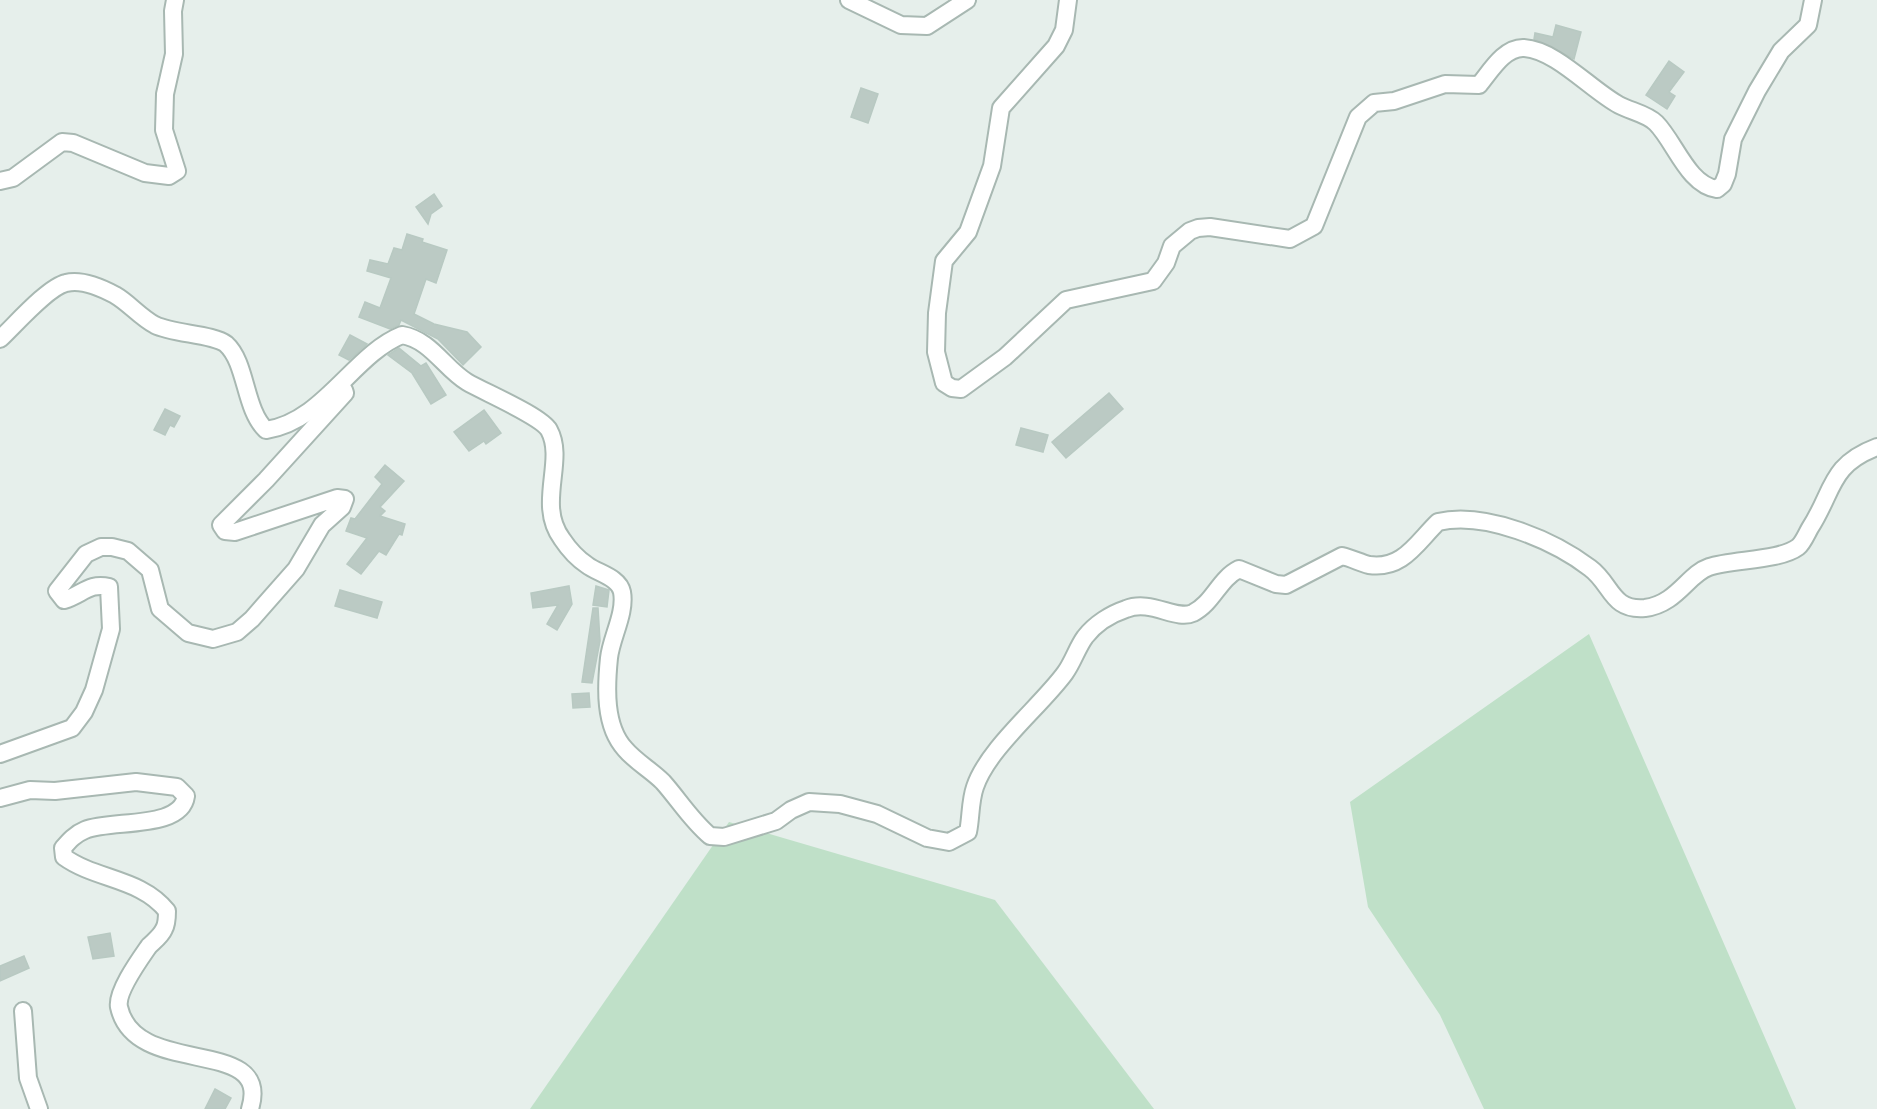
<svg xmlns="http://www.w3.org/2000/svg" width="1877" height="1109" viewBox="0 0 1877 1109" font-family="Overpass,sans-serif">
  <style>
    .green { fill: #bfe0c8 }
    .building { fill: #bbcac4; stroke: #b8c9c2; stroke-width: 1.5 }
    .lines { fill: none; stroke-linecap: round; stroke-linejoin: round }
    .street-casing { stroke: #a8b8b2; stroke-width: 20 }
    .street { stroke: #fff; stroke-width: 16 }
  </style>
  <rect width="100%" height="100%" fill="#e6efeb"/>
  <g class="green">
    <path d="M1589 634 1796 1109H1484L1440 1015 1368 907 1350 802Z"/>
    <path d="M729 822 995 900 1154 1109H530Z"/>
  </g>
  <g class="building">
    <path d="M1556 25 1581 32 1574 59 1534 39 1535 33 1553 37Z"/>
    <path d="M1669 61 1684 72 1669 92 1675 96 1667 109 1646 95Z"/>
    <path d="M861 88 878 94 868 123 851 117Z"/>
    <path d="M434 194 442 206 431 214 428 224 416 207Z"/>
    <path d="M407 234 423 239 422 242 447 250 436 283 426 279 414 314 434 324 467 332 481 347 463 365 438 339 401 320 399 325 390 329 359 317 365 302 380 308 391 278 367 271 370 260 388 264 394 248 402 250Z"/>
    <path d="M350 335 367 344 349 360 339 355Z"/>
    <path d="M399 348 421 366 426 363 446 395 431 404 412 373 388 355Z"/>
    <path d="M1109 393 1123 409 1066 458 1052 442Z"/>
    <path d="M165 409 180 416 174 427 170 425 165 435 154 430Z"/>
    <path d="M484 410 501 433 486 444 484 441 469 451 454 432Z"/>
    <path d="M1021 428 1048 435 1043 452 1016 445Z"/>
    <path d="M385 465 404 481 380 507 385 511 380 516 405 524 402 535 399 534 386 555 379 551 361 574 347 564 367 538 346 531 351 518 355 519 382 484 375 477Z"/>
    <path d="M569 586 572 604 557 630 547 624 558 605 533 608 531 593Z"/>
    <path d="M596 586 609 590 607 607 593 605Z"/>
    <path d="M340 590 382 602 377 618 335 606Z"/>
    <path d="M593 608H598L600 641 592 683 582 682Z"/>
    <path d="M589 693 590 707 573 708 572 694Z"/>
    <path d="M110 933 114 956 93 959 88 937Z"/>
    <path d="M24 956 29 968 0 981V966Z"/>
    <path d="M215 1089 231 1098 225 1109H205Z"/>
  </g>
  <g class="lines">
    <g class="street-casing">
      <g id="street">
        <path d="M849 0 901 25 927 26 967 0"/>
        <path d="M1068 0 1064 30 1056 46 1001 108 992 166 968 232 944 261 937 313 936 352 944 383 952 388 961 389 1005 357 1066 300 1153 281 1166 263 1172 246 1190 231 1198 228 1210 227 1290 239 1314 226 1358 117 1374 103 1394 101 1445 84 1479 85C1490 72 1504 47 1524 48 1556 50 1591 90 1619 105 1630 111 1647 114 1656 123 1675 142 1688 185 1717 189L1723 184 1727 174 1733 139 1757 91 1781 51 1808 25 1813 0"/>
        <path d="M0 181 13 178 62 142 73 143 145 173 169 176 177 171 164 130 165 94 174 54 173 11 175 0"/>
        <path d="M0 339C15 325 48 287 66 283 81 279 102 288 115 295 129 303 140 317 155 325 173 334 213 334 226 344 247 363 244 409 266 430 323 422 354 354 402 335 431 340 444 368 467 382 484 392 541 416 549 430 566 461 536 504 562 539 568 548 578 559 587 565 597 573 619 577 622 592 626 613 611 638 609 658 606 687 604 726 625 749 636 762 651 770 663 782 679 800 691 820 710 836L724 837 776 821 791 810 809 802 840 804 877 814 927 838 949 842 968 832C971 818 970 801 975 787 988 748 1041 706 1065 673 1073 662 1077 648 1085 637 1095 624 1111 614 1126 609 1151 599 1176 621 1193 613 1213 603 1219 579 1239 569L1276 584 1286 585 1342 556C1351 558 1361 563 1369 565 1403 570 1417 542 1438 522 1485 511 1553 540 1590 568 1612 584 1611 611 1645 608 1677 604 1688 574 1709 567 1733 559 1779 561 1798 547 1803 543 1807 533 1810 528 1834 491 1829 465 1877 447"/>
        <path d="M0 754 72 728 84 712 94 690 111 629 109 587C89 582 82 595 64 600L57 591 86 554 101 547H112L128 551 150 570 160 609 188 633 213 639 237 632 252 619 296 569 322 525 342 507 345 499 337 498 235 532 225 531 221 525 266 480 345 393 344 390"/>
        <path d="M0 798 30 790 55 791 136 782 177 787 186 796C181 830 112 819 85 830 75 834 69 841 63 848L64 857C96 880 141 878 167 911 167 917 167 924 164 929 161 936 154 941 149 946 140 959 116 992 119 1007 135 1080 273 1034 250 1109"/>
        <path d="M23 1011 28 1078 39 1109"/>
      </g>
    </g>
    <use href="#street" class="street"/>
  </g>
</svg>
